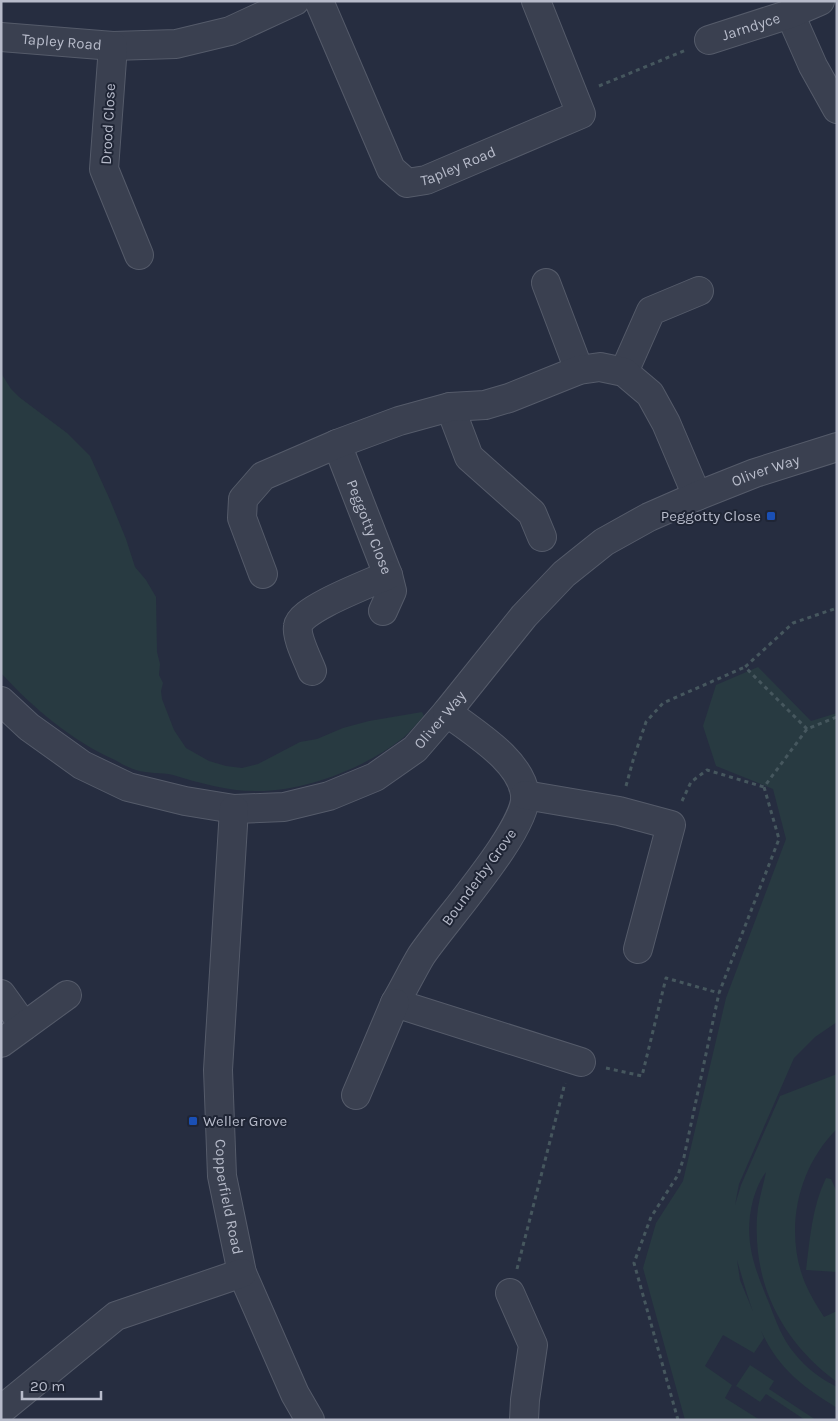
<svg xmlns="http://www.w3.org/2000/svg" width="838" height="1421" viewBox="0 0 838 1421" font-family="Karla,sans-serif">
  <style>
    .green { fill: #283a41 }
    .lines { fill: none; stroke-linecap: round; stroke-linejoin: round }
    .minor-casing { stroke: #555b6a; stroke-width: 30 }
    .path { stroke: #46575e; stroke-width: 3; stroke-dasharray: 4 4; stroke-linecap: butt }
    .minor { stroke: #3a4050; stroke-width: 28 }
    .transit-dot { fill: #1a4fb4; stroke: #1f2535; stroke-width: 2 }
    .labels { text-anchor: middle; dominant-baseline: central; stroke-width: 4; stroke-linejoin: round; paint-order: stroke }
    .street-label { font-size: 15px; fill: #b7bbca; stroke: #1f2535 }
    .poi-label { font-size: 15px; fill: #b7bbca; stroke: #1f2535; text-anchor: end }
  </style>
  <rect width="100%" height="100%" fill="#262d40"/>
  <g class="green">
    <path d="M1 373 11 389 19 397 67 433 90 456 110 500 126 539 135 567 146 580 156 597 157 652 160 664 159 675 163 683 161 691 162 699 174 730 186 748 209 761 226 766 242 768 258 764 300 742 317 739 343 728 369 721 422 712 424 716C417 723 411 731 403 738 365 768 304 792 255 791 227 791 200 783 173 775 161 772 148 774 136 770 129 768 122 764 115 760 72 741 33 708 1 673Z"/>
    <path d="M758 667 811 721 837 713V1022L815 1037 794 1058 739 1184 735 1205 741 1185 780 1096 837 1074V1129C797 1168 784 1232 805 1283 810 1295 817 1306 824 1317L837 1311V1328L835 1329 837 1331V1382C782 1341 753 1285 757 1217 758 1201 763 1187 766 1172 760 1180 756 1190 753 1200 743 1239 754 1267 769 1303 776 1321 782 1339 795 1354 806 1368 821 1379 837 1387V1408C820 1397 802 1386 788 1371 759 1342 748 1297 737 1260L740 1280 764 1338 754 1353 723 1335 705 1366 732 1385 725 1398 760 1420H685L643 1268 656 1223 683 1181 726 998 786 839 773 789 716 766 703 726 716 685Z"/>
    <path d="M826 1178 831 1179 837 1192V1272L806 1270C810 1238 812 1207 826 1178Z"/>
    <path d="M750 1365 774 1381 769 1389 816 1420H805L766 1394 760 1402 736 1386Z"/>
  </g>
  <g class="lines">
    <g class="minor-casing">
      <g id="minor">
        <path id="s1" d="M319 1 391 169 407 183 426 180 581 114 536 1"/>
        <path d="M790 14 813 66 837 109"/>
        <path id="s2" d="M1 37 113 46 176 44 230 31 295 1"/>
        <path id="s3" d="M709 40 790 14 820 1"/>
        <path d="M113 46 104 169 139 255"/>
        <path d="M546 283 579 370"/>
        <path d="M624 372 651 311 699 291"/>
        <path d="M450 407 469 457 532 513 542 537"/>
        <path id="s4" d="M337 444 388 575 392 591 383 611"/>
        <path d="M263 574 242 518 243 499 263 476 337 444 399 421 450 407 485 405 509 398 579 370 600 367 624 372 650 394 666 423 697 496"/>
        <path d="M312 671C308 660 296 638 298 626 300 609 371 583 388 575"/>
        <path id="s5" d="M1 701 29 727 82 765 128 787 185 801 234 809 284 807 329 796 375 777 415 749 447 712 524 616 564 574 604 542 649 517 697 496 755 473 837 447"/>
        <path d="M447 712C472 732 520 759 525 794 530 827 442 924 421 956 412 971 404 988 395 1003L581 1062"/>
        <path d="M525 795 619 811 671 825 638 949"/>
        <path id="s6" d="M234 809 218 1070 222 1176 242 1273 295 1394 310 1420"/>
        <path d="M1 994 24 1026"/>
        <path d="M1 1043 67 995"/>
        <path d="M356 1095 395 1003"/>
        <path d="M510 1293 533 1345 525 1400 524 1420"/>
        <path d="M1 1410 116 1316 242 1273"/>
      </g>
    </g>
    <g class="path">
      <path d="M599 86 686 50"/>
      <path d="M807 729 745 667 793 623 837 608"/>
      <path d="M626 786 634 757 646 722 663 703 745 667"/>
      <path d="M682 801 691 782 707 770 764 787"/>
      <path d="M606 1068 642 1076 666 978 719 993"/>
      <path d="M517 1269 565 1083"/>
      <path d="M678 1420 634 1263 651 1217 678 1175 684 1157 719 993 779 839 764 787 807 729 837 717"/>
    </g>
    <use href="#minor" class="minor"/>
  </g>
  <g class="transit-dot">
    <rect x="766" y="511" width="10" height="10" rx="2.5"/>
    <rect x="188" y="1116" width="10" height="10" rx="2.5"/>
  </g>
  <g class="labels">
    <g class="street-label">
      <text stroke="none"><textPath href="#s3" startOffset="44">Jarndyce</textPath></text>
      <text stroke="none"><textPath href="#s2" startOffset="61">Tapley Road</textPath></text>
      <text transform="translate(108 124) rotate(-87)">Drood Close</text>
      <text stroke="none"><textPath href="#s1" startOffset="258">Tapley Road</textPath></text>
      <text stroke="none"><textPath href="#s5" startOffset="916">Oliver Way</textPath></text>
      <text stroke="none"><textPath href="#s4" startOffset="89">Peggotty Close</textPath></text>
      <text stroke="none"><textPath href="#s5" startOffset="496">Oliver Way</textPath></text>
      <text transform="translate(479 877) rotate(-54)">Bounderby Grove</text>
      <text stroke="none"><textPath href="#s6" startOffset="389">Copperfield Road</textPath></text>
    </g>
    <g class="poi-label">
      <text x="761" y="516">Peggotty Close</text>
      <text x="203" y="1121" text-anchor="start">Weller Grove</text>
    </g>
  </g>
  <rect width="838" height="1421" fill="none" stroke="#b7bbca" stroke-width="5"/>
  <path d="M22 1391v8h79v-8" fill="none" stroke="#b7bbca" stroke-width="2.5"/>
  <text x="30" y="1391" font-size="15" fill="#b7bbca" stroke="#1f2535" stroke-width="4" paint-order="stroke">20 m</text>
</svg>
